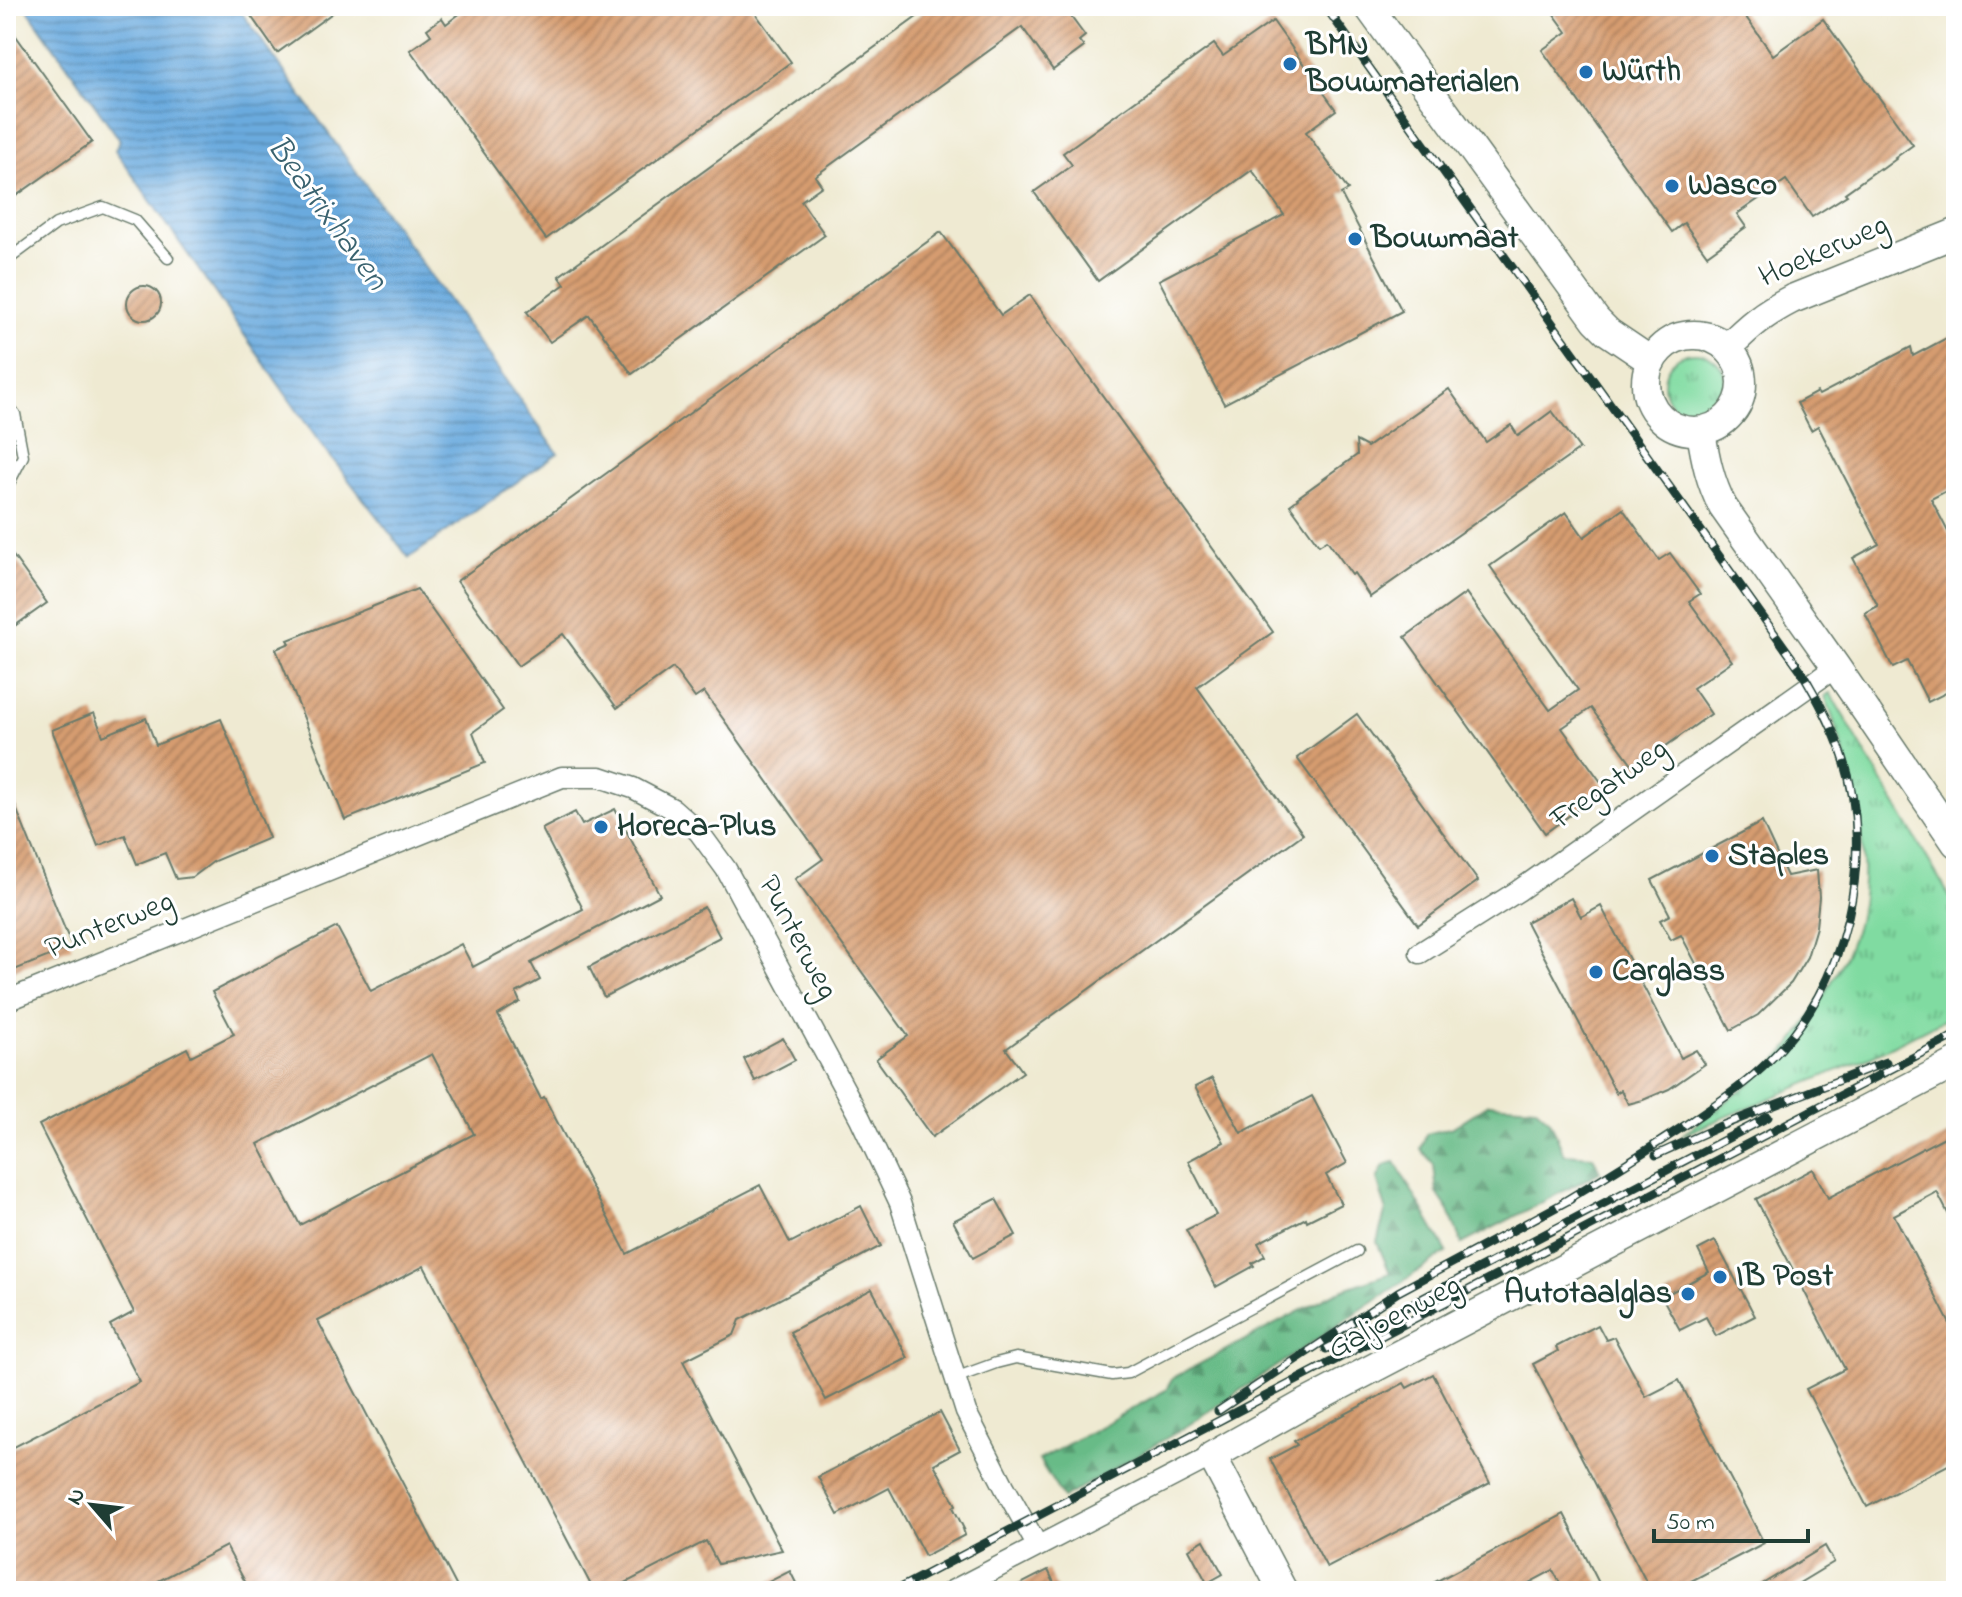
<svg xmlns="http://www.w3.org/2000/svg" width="1962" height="1597" viewBox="0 0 1962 1597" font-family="'Indie Flower',sans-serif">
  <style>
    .grass { fill: url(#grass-tufts); stroke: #508c6a; stroke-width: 2 }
    .forest { fill: url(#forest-firs); stroke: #447c5e; stroke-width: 2 }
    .water { fill: url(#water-rules); stroke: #457489; stroke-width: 2 }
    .building { fill: url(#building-hatch); fill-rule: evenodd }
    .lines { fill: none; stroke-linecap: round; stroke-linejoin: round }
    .lane-casing { stroke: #687a6b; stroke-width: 13 }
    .street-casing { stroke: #687a6b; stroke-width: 23 }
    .secondary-casing { stroke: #687a6b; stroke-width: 31 }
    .lane { stroke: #fff; stroke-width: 10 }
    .street { stroke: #fff; stroke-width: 20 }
    .secondary { stroke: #fff; stroke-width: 28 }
    .rail-casing { stroke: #1f3d34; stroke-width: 9 }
    .rail { stroke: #fff; stroke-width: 6; stroke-dasharray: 18; stroke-linecap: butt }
    .poi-dot { fill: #1f6fb2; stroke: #fff; stroke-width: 3 }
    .labels { text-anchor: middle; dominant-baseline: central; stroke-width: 6; stroke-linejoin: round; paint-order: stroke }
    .poi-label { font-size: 32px; font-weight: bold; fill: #1f3d34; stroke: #fff; text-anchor: start }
    .street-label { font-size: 32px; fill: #1f3d34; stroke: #fff }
    .water-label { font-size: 34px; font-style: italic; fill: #3a6370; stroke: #fff }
  </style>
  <defs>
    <pattern id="grass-tufts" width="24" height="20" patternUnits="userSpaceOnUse" patternTransform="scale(2)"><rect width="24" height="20" fill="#80dba1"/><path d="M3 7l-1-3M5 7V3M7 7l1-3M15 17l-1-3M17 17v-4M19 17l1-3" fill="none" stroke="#68b384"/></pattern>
    <pattern id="forest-firs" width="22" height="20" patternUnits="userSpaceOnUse" patternTransform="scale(2)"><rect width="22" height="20" fill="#68bb87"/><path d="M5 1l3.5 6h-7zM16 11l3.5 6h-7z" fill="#55996f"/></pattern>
    <pattern id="water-rules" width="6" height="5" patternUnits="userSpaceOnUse" patternTransform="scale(2)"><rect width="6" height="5" fill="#6baade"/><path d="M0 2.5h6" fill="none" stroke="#578cb5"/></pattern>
    <pattern id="building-hatch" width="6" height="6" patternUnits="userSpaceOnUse" patternTransform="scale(2)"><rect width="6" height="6" fill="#d69c70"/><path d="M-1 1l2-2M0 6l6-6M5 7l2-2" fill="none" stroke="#ad805d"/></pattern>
  </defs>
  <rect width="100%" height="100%" fill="#fff"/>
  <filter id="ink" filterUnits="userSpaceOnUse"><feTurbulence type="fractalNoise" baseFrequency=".0125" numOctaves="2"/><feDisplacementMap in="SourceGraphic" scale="16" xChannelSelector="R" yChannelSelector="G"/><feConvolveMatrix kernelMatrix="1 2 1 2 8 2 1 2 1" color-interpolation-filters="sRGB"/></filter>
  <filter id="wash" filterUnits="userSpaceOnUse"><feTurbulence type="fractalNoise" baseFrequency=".006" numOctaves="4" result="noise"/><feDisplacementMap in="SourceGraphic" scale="32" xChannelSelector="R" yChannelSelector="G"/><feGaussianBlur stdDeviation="1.8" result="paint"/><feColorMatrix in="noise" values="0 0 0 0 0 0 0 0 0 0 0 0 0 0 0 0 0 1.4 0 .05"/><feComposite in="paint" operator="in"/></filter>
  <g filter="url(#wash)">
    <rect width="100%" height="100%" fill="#efead2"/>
    <g class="grass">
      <circle cx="1695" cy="384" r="31"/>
      <path d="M1830 693 1956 907V1014L1872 1056 1682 1135C1716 1109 1751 1085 1782 1055 1799 1037 1812 1016 1824 995 1838 972 1856 938 1860 911 1872 839 1850 764 1825 696Z"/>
    </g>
    <g class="forest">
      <path d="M1489 1104 1535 1107 1550 1120 1564 1154 1593 1156 1600 1172 1462 1244 1449 1211 1437 1193 1434 1165 1421 1149 1426 1134 1453 1127Z"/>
      <path d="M1395 1162 1447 1252 1184 1428 1063 1498 1039 1460 1166 1390 1173 1378 1336 1292 1390 1273 1377 1242 1386 1209 1377 1179 1384 1165Z"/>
    </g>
    <path class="water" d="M25 6H237L558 453 409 558 317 439 115 150 120 140Z"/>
    <g id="blocks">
      <g class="building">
        <path d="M244 6H342L277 53Z"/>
        <path d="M470 6H750L791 62 546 239 410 50 431 35 427 29 442 18 446 24Z"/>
        <path d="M932 6H1063L1085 36 1079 41 1084 47 1053 70 1022 27 815 176 822 186 801 201 825 235 632 374 589 315 550 342 527 312 565 284 559 276Z"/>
        <path d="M1548 6H1738L1773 55 1823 19 1913 145 1895 158 1896 159 1881 170 1880 168 1845 193 1847 195 1812 217 1786 180 1737 214 1746 227 1707 255 1684 223 1672 232 1542 50 1567 32Z"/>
        <path d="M1273 21 1336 110 1306 132 1348 190 1341 194 1402 311 1224 404 1159 280 1284 215 1252 170 1098 281 1034 192 1072 165 1063 153 1214 44 1223 56Z"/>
        <path d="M6 22 92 142 6 203Z"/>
        <path d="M941 232 1001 315 1030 295 1273 632 1197 687 1303 834 1006 1049 1023 1072 932 1137 876 1059 908 1036 795 879 823 859 704 692 695 698 673 668 617 708 563 634 518 666 457 581Z"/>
        <circle cx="144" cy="303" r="17"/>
        <path d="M1956 333V486L1931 499 1956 547V688L1928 702 1907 661 1893 668 1865 613 1878 606 1853 558 1879 544 1818 426 1811 430 1797 403 1817 392 1819 395 1911 347 1913 356Z"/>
        <path d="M1449 389 1486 442 1511 425 1518 436 1552 411 1580 449 1370 597 1354 573 1352 575 1327 540 1319 545 1290 505 1298 499 1297 498 1357 455 1356 441 1367 447Z"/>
        <path d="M1623 509 1659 560 1670 553 1700 594 1689 601 1732 661 1693 688 1711 714 1635 768 1591 708 1562 728 1606 789 1545 833 1405 637 1466 593 1550 710 1578 690 1490 566 1566 512 1584 537Z"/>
        <path d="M6 546 47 603 6 632Z"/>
        <path d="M417 589 503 710 473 732 485 763 345 820 276 649 290 643 288 640Z"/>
        <path d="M94 713 103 736 146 718 156 745 221 719 269 838 214 861 193 877 176 879 165 853 137 864 125 835 98 846 52 730Z"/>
        <path d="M1357 714 1478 881 1418 925 1297 758Z"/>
        <path d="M6 783 72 947 12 971 6 957Z"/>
        <path d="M615 809 660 895 531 963 540 980 516 993 520 1002 498 1015 541 1099 544 1097 627 1254 760 1185 790 1243 861 1206 881 1246 740 1320 734 1335 683 1361 782 1550 718 1564 706 1541 610 1591H594L424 1266 318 1321 459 1591H250L226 1546 139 1591H6V1451L140 1382 110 1325 134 1312 39 1125 187 1048 191 1056 234 1034 212 992 337 927 371 991 461 944 473 967 583 909 542 829 575 812 582 825ZM432 1054 474 1134 300 1225 258 1144Z"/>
        <path d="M1762 822 1787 876 1817 870 1819 897 1816 927 1807 957 1791 983 1758 1015 1731 1030 1681 935 1671 940 1660 920 1670 915 1652 880Z"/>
        <path d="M1571 898 1581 917 1601 906 1681 1058 1696 1050 1705 1064 1669 1089 1643 1100 1628 1104 1621 1090 1616 1093 1526 922Z"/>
        <path d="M704 907 720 937 604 997 589 967Z"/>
        <path d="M783 1038 795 1060 755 1081 744 1059Z"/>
        <path d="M1212 1078 1241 1133 1312 1096 1347 1163 1326 1175 1341 1204 1307 1221 1306 1218 1258 1243 1265 1256 1252 1263 1254 1266 1216 1287 1186 1230 1216 1215 1188 1161 1224 1142 1195 1087Z"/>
        <path d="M1956 1131V1229L1937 1192 1894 1215 1950 1324 1956 1321V1461L1867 1507 1806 1389 1845 1369 1756 1199 1813 1169 1828 1198Z"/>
        <path d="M996 1199 1016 1235 973 1258 953 1221Z"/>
        <path d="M1715 1241 1755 1316 1716 1336 1706 1317 1680 1330 1662 1297 1709 1272 1698 1250Z"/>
        <path d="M872 1289 908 1358 826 1400 790 1332Z"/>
        <path d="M1598 1325 1606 1340 1614 1337 1646 1397 1679 1380 1764 1543 1672 1591H1651L1533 1364 1558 1351 1556 1347Z"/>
        <path d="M1433 1374 1490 1483 1327 1568 1270 1459 1297 1445 1294 1441 1404 1383 1407 1388Z"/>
        <path d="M940 1412 960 1450 934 1464 956 1505 953 1507 964 1529H963L965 1535 925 1556 889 1488 838 1515 818 1477Z"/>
        <path d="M1564 1514 1603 1591H1564L1553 1570 1514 1591H1418Z"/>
        <path d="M1204 1540 1223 1574 1207 1583 1189 1549Z"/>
        <path d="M1825 1546 1834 1562 1786 1591H1751Z"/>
        <path d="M1048 1570 1058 1591H1007Z"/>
        <path d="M790 1571 800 1591H751Z"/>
      </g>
    </g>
  </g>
  <g filter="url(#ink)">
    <use href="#blocks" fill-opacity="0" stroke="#687a6b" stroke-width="2"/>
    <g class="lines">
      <g class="lane-casing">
        <g id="lane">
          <path d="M6 261 56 224 103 207 135 220 168 258"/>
          <path d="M6 403 15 414 23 456 6 489"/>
          <path d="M955 1378 996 1363 1016 1358 1112 1375 1128 1373 1357 1251"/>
        </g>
      </g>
      <g class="street-casing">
        <g id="street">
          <path d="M1420 953 1518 891 1836 667"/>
          <path d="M6 1001 562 777H600L633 788 673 809 699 832 726 869 860 1118 900 1203 966 1412 1005 1488 1037 1545"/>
          <path d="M952 1591 1212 1456"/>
        </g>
      </g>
      <g class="secondary-casing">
        <g id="secondary">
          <path d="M1368 6 1596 320 1608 332 1651 361"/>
          <circle cx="1694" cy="383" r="48"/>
          <path d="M1727 348C1750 325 1763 314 1792 299L1956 233"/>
          <path d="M1701 431C1705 458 1710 482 1723 507L1836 667 1956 843"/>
          <path d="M1283 1591 1212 1456 1301 1406 1956 1063"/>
        </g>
      </g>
      <use href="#lane" class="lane"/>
      <use href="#street" class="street"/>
      <use href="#secondary" class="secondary"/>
      <g class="rail-casing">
        <g id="rail">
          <path d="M1325 6 1800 669C1817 697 1832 725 1843 757 1876 859 1847 986 1769 1061 1744 1086 1715 1104 1687 1124 1646 1151 1605 1177 1563 1202"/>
          <path d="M1656 1155 1718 1127 1886 1062"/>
          <path d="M1326 1349 1768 1117"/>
          <path d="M1218 1411 1398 1292 1571 1199"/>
          <path d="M894 1591 1956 1035"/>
        </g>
      </g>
      <use href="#rail" class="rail"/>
    </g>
  </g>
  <g class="poi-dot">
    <circle cx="1290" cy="64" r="8"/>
    <circle cx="1586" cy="72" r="8"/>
    <circle cx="1672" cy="186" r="8"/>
    <circle cx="1355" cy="239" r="8"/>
    <circle cx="601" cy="827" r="8"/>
    <circle cx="1712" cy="856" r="8"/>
    <circle cx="1596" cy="972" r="8"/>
    <circle cx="1720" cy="1277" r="8"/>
    <circle cx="1688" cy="1294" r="8"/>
  </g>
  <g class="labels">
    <g class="poi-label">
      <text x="1306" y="46">BMN<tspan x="1306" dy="37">Bouwmaterialen</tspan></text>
      <text x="1602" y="72">Würth</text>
      <text x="1688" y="186">Wasco</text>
      <text x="1371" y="239">Bouwmaat</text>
      <text x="617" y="827">Horeca-Plus</text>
      <text x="1728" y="856">Staples</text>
      <text x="1612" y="972">Carglass</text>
      <text x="1736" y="1277">IB Post</text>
      <text x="1672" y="1294" text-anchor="end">Autotaalglas</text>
    </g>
    <g class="street-label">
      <text transform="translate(1824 252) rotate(-24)">Hoekerweg</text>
      <text transform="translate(1610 785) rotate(-35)">Fregatweg</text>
      <text transform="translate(110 926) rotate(-22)">Punterweg</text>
      <text transform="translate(797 938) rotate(62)">Punterweg</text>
      <text transform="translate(1395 1318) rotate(-28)">Galjoenweg</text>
    </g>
    <g class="water-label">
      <text transform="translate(326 214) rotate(54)">Beatrixhaven</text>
    </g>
  </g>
  <rect width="1962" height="1597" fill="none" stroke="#fff" stroke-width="32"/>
  <g transform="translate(92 1505) rotate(298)" stroke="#ffffff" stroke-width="6" paint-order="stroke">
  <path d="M0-6L14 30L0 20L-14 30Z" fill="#1f3d34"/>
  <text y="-12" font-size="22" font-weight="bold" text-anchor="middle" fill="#1f3d34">N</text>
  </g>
  <path d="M1654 1529v12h154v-12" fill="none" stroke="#1f3d34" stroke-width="4"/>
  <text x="1666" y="1529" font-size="24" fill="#1f3d34" stroke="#ffffff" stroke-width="6" paint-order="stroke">50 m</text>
</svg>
